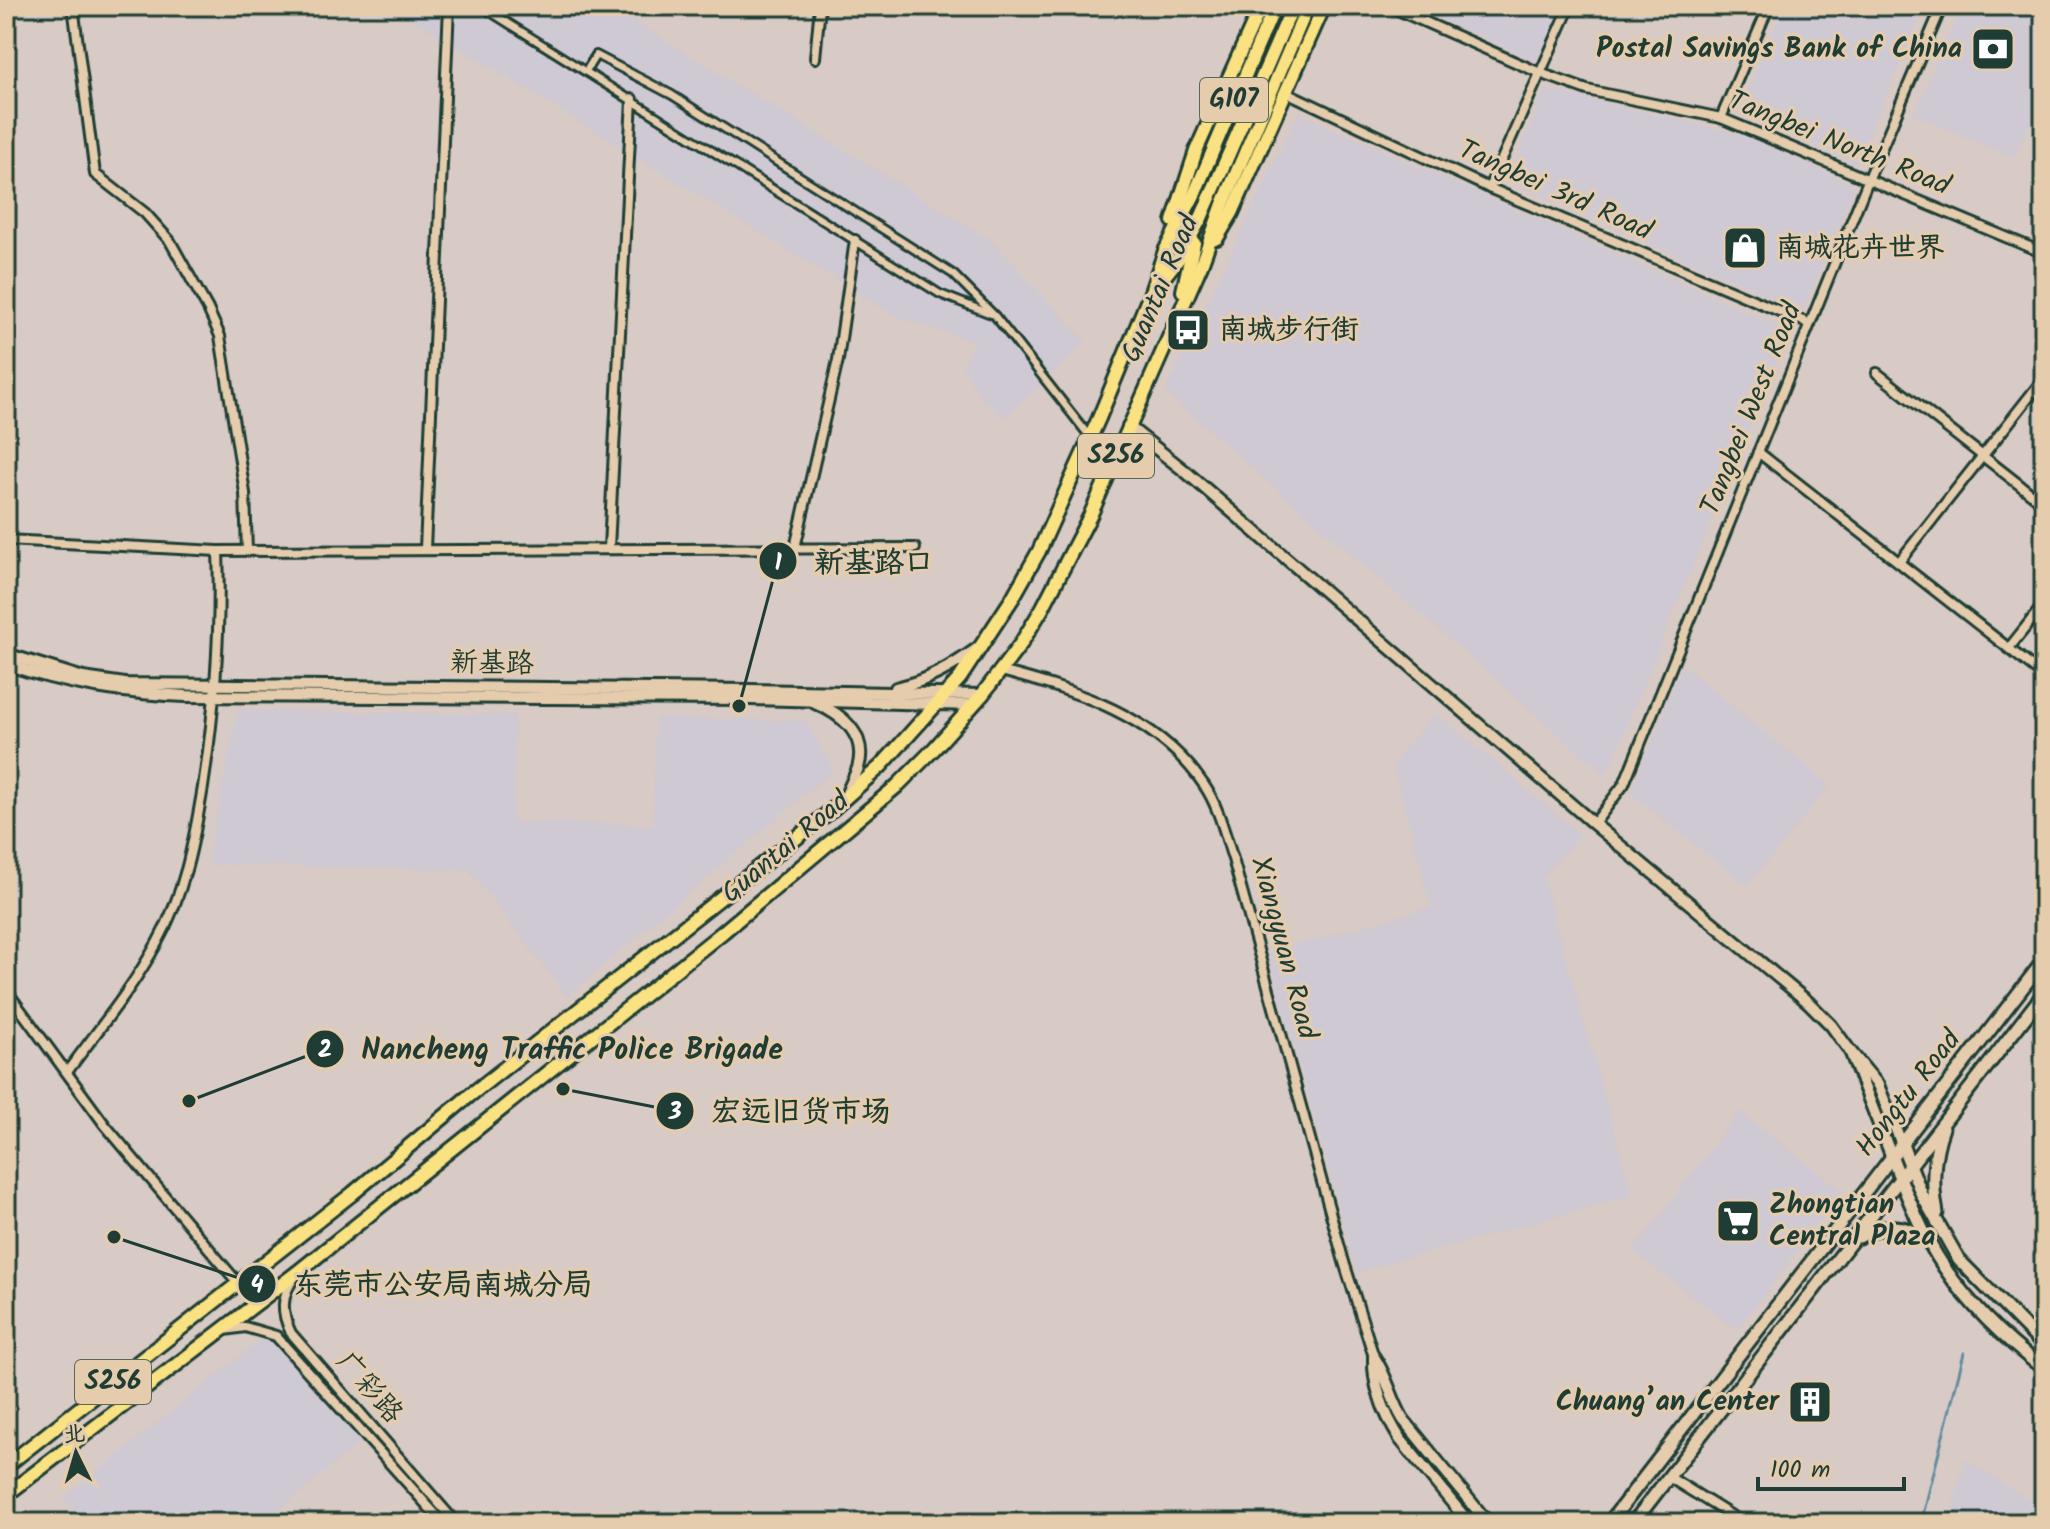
<svg xmlns="http://www.w3.org/2000/svg" width="2050" height="1529" viewBox="0 0 2050 1529" font-family="Kalam,'LXGW WenKai TC',sans-serif">
  <style>
    .built { fill: #cfc9d4 }
    .lines { fill: none; stroke-linecap: round; stroke-linejoin: round }
    .stream { stroke: #638ca2; stroke-width: 3 }
    .pedestrian-casing { stroke: #1f3d34; stroke-width: 12 }
    .minor-casing { stroke: #1f3d34; stroke-width: 14 }
    .tertiary-casing { stroke: #1f3d34; stroke-width: 16 }
    .secondary-casing { stroke: #1f3d34; stroke-width: 17 }
    .primary-casing { stroke: #1f3d34; stroke-width: 18 }
    .pedestrian { stroke: #e5ccad; stroke-width: 6 }
    .minor { stroke: #e5ccad; stroke-width: 8 }
    .tertiary { stroke: #e5ccad; stroke-width: 10 }
    .secondary { stroke: #e5ccad; stroke-width: 11 }
    .primary { stroke: #fae181; stroke-width: 12 }
    .labels { text-anchor: middle; dominant-baseline: central; stroke-width: 6; stroke-linejoin: round; paint-order: stroke }
    .shield { fill: #e5ccad; stroke: #5a6858; stroke-width: 2 }
    .shield-label { font-size: 26px; font-weight: bold; fill: #1f3d34 }
    .poi-label { font-size: 28px; font-weight: bold; fill: #1f3d34; stroke: #e5ccad; text-anchor: start }
    .street-label { font-size: 28px; fill: #1f3d34; stroke: #e5ccad }
    .leader { fill: none; stroke: #1f3d34; stroke-width: 3 }
    .callout-dot { fill: #1f3d34; stroke: #e5ccad; stroke-width: 3 }
    .mark-label { font-size: 24px; text-anchor: middle; font-weight: bold; fill: #fff }
    .callout-label { font-size: 30px; text-anchor: middle; font-weight: bold; fill: #1f3d34; stroke: #e5ccad; stroke-width: 6; stroke-linejoin: round; paint-order: stroke }
  </style>
  <rect width="100%" height="100%" fill="#d8cac4"/>
  <filter id="ink" filterUnits="userSpaceOnUse"><feTurbulence type="fractalNoise" baseFrequency=".0125" numOctaves="2"/><feDisplacementMap in="SourceGraphic" scale="16" xChannelSelector="R" yChannelSelector="G"/><feConvolveMatrix kernelMatrix="1 2 1 2 8 2 1 2 1" color-interpolation-filters="sRGB"/></filter>
  <g filter="url(#ink)">
    <g class="built">
      <path d="M391 6H579L592 14 597 6H609L992 241 1086 342 1004 418 980 397 963 365 975 342 897 317Z"/>
      <path d="M1410 6H1562L1537 62Z"/>
      <path d="M1784 6H1925L1856 164 1738 113Z"/>
      <path d="M1962 6H2044V93L2014 158 1914 114Z"/>
      <path d="M1545 89 1742 135 1855 185 1803 311 1508 181Z"/>
      <path d="M1298 113 1790 331 1606 775 1165 392Z"/>
      <path d="M1682 665 1830 785 1747 886 1631 794Z"/>
      <path d="M238 710 515 715 513 821 653 825 656 718 806 721 833 770 567 996 469 870 207 864Z"/>
      <path d="M1435 713 1580 834 1543 877 1632 1195 1357 1272 1268 953 1431 907 1393 764Z"/>
      <path d="M1739 1112 1843 1191 1737 1330 1633 1251Z"/>
      <path d="M269 1333 360 1442 264 1523H85L64 1498Z"/>
      <path d="M1965 1460 2044 1509V1523H1949Z"/>
    </g>
    <g class="lines">
      <path class="stream" d="M1921 1523 1964 1353"/>
      <g class="pedestrian-casing">
        <g id="pedestrian">
          <path d="M481 6 940 294 991 314"/>
          <path d="M586 71 596 55 672 95 953 274 995 316 1090 437"/>
        </g>
      </g>
      <g class="minor-casing">
        <g id="minor">
          <path d="M73 6 95 174 145 213 170 241 208 309 220 336 245 493 247 551"/>
          <path d="M1389 6 1540 73 1587 90 1721 118 2044 253"/>
          <path d="M815 58 820 6"/>
          <path d="M1286 92 1489 188 1810 324"/>
          <path d="M1721 118 1769 6"/>
          <path d="M1489 188 1570 6"/>
          <path d="M1877 373 2044 504"/>
          <path d="M1758 452 2044 676"/>
          <path d="M6 540 218 551 915 548"/>
          <path d="M609 548 632 99"/>
          <path d="M795 548 838 360 855 240"/>
          <path d="M425 549 449 6"/>
          <path d="M1899 562 2044 378"/>
          <path d="M2009 648 2044 604"/>
          <path d="M1001 671C1077 691 1158 716 1204 785 1219 807 1225 835 1233 859L1344 1262 1374 1357"/>
          <path d="M1594 824 1624 784 1869 178 1942 6"/>
          <path d="M6 990 105 1125 238 1283"/>
          <path d="M67 1072C98 1030 132 989 157 943 184 895 194 841 203 787 215 708 221 630 218 551"/>
          <path d="M294 1278C281 1296 281 1313 291 1333L456 1523"/>
          <path d="M225 1330 245 1327 276 1336 443 1523"/>
          <path d="M1669 1477 1743 1523"/>
        </g>
      </g>
      <g class="tertiary-casing">
        <g id="tertiary">
          <path d="M1128 426 1186 472 1594 824 1808 1002 1831 1025 1850 1051"/>
          <path d="M6 654 83 678 125 684 750 690 982 695"/>
          <path d="M6 664C67 685 121 693 186 696L750 699 973 705"/>
          <path d="M896 688C927 681 952 667 978 648"/>
          <path d="M815 703C842 714 868 735 858 768 854 778 849 788 845 798"/>
          <path d="M1891 1155 1850 1051 1878 1085 1901 1142"/>
          <path d="M1374 1357C1387 1376 1391 1399 1403 1419L1488 1523"/>
          <path d="M1374 1359C1373 1387 1385 1415 1400 1439L1469 1523"/>
        </g>
      </g>
      <g class="secondary-casing">
        <g id="secondary">
          <path d="M1901 1142 1922 1195 1959 1260 2044 1346"/>
          <path d="M1891 1155C1906 1193 1921 1233 1944 1267 1970 1306 2007 1341 2044 1369"/>
          <path d="M1937 1213C1931 1183 1933 1156 1943 1128"/>
          <path d="M1859 1237C1883 1223 1906 1223 1928 1241"/>
          <path d="M1609 1523 2044 960"/>
          <path d="M1633 1523 2044 993"/>
        </g>
      </g>
      <g class="primary-casing">
        <g id="primary">
          <path d="M1173 221 1196 151 1261 6"/>
          <path d="M1217 238 1232 213 1324 6"/>
          <path d="M1156 287 1178 259 1201 218 1293 6"/>
          <path d="M1183 291 1194 243"/>
          <path d="M6 1466 352 1194 469 1096 827 814 881 766 960 678 1012 599 1039 551 1099 418 1151 292 1165 251 1194 195 1275 6"/>
          <path d="M6 1495 299 1271 723 932 897 786 933 750 982 695 1020 645 1042 609 1090 516 1201 265 1223 204 1308 6"/>
        </g>
      </g>
      <use href="#pedestrian" class="pedestrian"/>
      <use href="#minor" class="minor"/>
      <use href="#tertiary" class="tertiary"/>
      <use href="#secondary" class="secondary"/>
      <use href="#primary" class="primary"/>
    </g>
  </g>
  <defs>
    <g id="bank-square" transform="scale(2.3)"><rect x="-9" y="-9" width="18" height="18" rx="4" fill="#1f3d34" stroke="#e5ccad"/><path d="M-6-4H6V4H-6ZM0-2.3a2.3 2.3 0 1 0 0 4.6a2.3 2.3 0 1 0 0-4.6Z" fill="#fff"/></g>
    <g id="shop-square" transform="scale(2.3)"><rect x="-9" y="-9" width="18" height="18" rx="4" fill="#1f3d34" stroke="#e5ccad"/><path d="M-5-2.5h2.3a2.7 3.5 0 0 1 5.4 0H5L5.5 6h-11ZM-1.5-2.5h3a1.5 2.3 0 0 0-3 0Z" fill="#fff"/></g>
    <g id="bus-square" transform="scale(2.3)"><rect x="-9" y="-9" width="18" height="18" rx="4" fill="#1f3d34" stroke="#e5ccad"/><path d="M-5-6H5V4H4V6H2V4H-2V6H-4V4H-5ZM-3.5-4V0h7V-4ZM-3.5 1.2v1.5H-2V1.2ZM2 1.2v1.5H3.5V1.2Z" fill="#fff"/></g>
    <g id="supermarket-square" transform="scale(2.3)"><rect x="-9" y="-9" width="18" height="18" rx="4" fill="#1f3d34" stroke="#e5ccad"/><path d="M-6-5.5h2.5l.6 2H6L4.5 2H-2.5L-4.4-4H-6ZM-1.5 3.2a1.3 1.3 0 1 0 .1 0ZM3 3.2a1.3 1.3 0 1 0 .1 0Z" fill="#fff"/></g>
    <g id="building-square" transform="scale(2.3)"><rect x="-9" y="-9" width="18" height="18" rx="4" fill="#1f3d34" stroke="#e5ccad"/><path d="M-4-6H4V6H1V3H-1V6H-4ZM-2.5-4.3h1.7v1.8h-1.7ZM.8-4.3h1.7v1.8H.8ZM-2.5-1h1.7V.8h-1.7ZM.8-1h1.7V.8H.8Z" fill="#fff"/></g>
  </defs>
  <g fill-rule="evenodd">
    <use href="#bank-square" x="1993" y="49"/>
    <use href="#shop-square" x="1745" y="248"/>
    <use href="#bus-square" x="1188" y="330"/>
    <use href="#supermarket-square" x="1738" y="1221"/>
    <use href="#building-square" x="1810" y="1402"/>
  </g>
  <g class="labels">
    <g class="shield">
      <rect x="1200" y="78" width="68" height="44" rx="6"/>
      <rect x="1078" y="434" width="76" height="44" rx="6"/>
      <rect x="75" y="1360" width="76" height="44" rx="6"/>
    </g>
    <g class="shield-label">
      <text x="1234" y="100">G107</text>
      <text x="1116" y="456">S256</text>
      <text x="113" y="1382">S256</text>
    </g>
    <g class="poi-label">
      <text x="1962" y="49" text-anchor="end">Postal Savings Bank of China</text>
      <text x="1776" y="248">南城花卉世界</text>
      <text x="1219" y="330">南城步行街</text>
      <text x="1769" y="1205">Zhongtian<tspan x="1769" dy="32">Central Plaza</tspan></text>
      <text x="1779" y="1402" text-anchor="end">Chuang’an Center</text>
    </g>
    <g class="street-label">
      <text transform="translate(1839 144) rotate(22)">Tangbei North Road</text>
      <text transform="translate(1555 191) rotate(24)">Tangbei 3rd Road</text>
      <text transform="translate(1161 289) rotate(-67)">Guantai Road</text>
      <text transform="translate(1752 409) rotate(-68)">Tangbei West Road</text>
      <text transform="translate(492 664) rotate(1)">新基路</text>
      <text transform="translate(786 848) rotate(-40)">Guantai Road</text>
      <text transform="translate(1283 948) rotate(75)">Xiangyuan Road</text>
      <text transform="translate(1909 1094) rotate(-52)">Hongtu Road</text>
      <text transform="translate(369 1388) rotate(49)">广彩路</text>
    </g>
  </g>
  <path class="leader" d="M739 706L778 561M189 1101L325 1049M563 1089L675 1111M114 1237L257 1284"/>
  <g class="callout-dot">
    <circle cx="739" cy="706" r="8"/>
    <circle cx="189" cy="1101" r="8"/>
    <circle cx="563" cy="1089" r="8"/>
    <circle cx="114" cy="1237" r="8"/>
    <circle cx="778" cy="561" r="20"/>
    <circle cx="325" cy="1049" r="20"/>
    <circle cx="675" cy="1111" r="20"/>
    <circle cx="257" cy="1284" r="20"/>
  </g>
  <g class="mark-label">
    <text x="778" y="570">1</text>
    <text x="325" y="1057">2</text>
    <text x="675" y="1119">3</text>
    <text x="257" y="1292">4</text>
  </g>
  <g class="callout-label">
    <text x="874" y="572">新基路口</text>
    <text x="572" y="1059">Nancheng Traffic Police Brigade</text>
    <text x="801" y="1121">宏远旧货市场</text>
    <text x="443" y="1294">东莞市公安局南城分局</text>
  </g>
  <rect width="2050" height="1529" fill="none" stroke="#e5ccad" stroke-width="32"/>
  <rect x="16" y="16" width="2018" height="1497" fill="none" stroke="#1f3d34" stroke-width="3" filter="url(#ink)"/>
  <g transform="translate(76 1453) rotate(355)" stroke="#e5ccad" stroke-width="6" paint-order="stroke">
  <path d="M0-6L14 30L0 20L-14 30Z" fill="#1f3d34"/>
  <text y="-12" font-size="22" font-weight="bold" text-anchor="middle" fill="#1f3d34">北</text>
  </g>
  <path d="M1758 1477v12h146v-12" fill="none" stroke="#1f3d34" stroke-width="4"/>
  <text x="1770" y="1477" font-size="24" fill="#1f3d34" stroke="#e5ccad" stroke-width="6" paint-order="stroke">100 m</text>
</svg>
